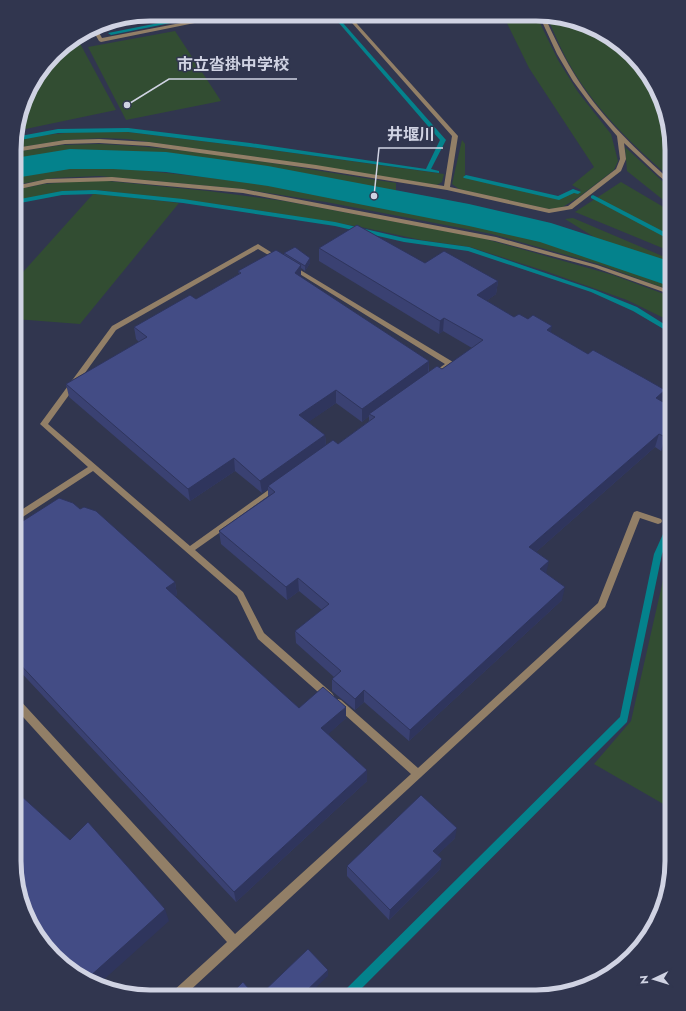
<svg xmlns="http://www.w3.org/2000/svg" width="686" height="1011" viewBox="0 0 686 1011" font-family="Jost,'Noto Sans JP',sans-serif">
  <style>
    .green { fill: #324d32 }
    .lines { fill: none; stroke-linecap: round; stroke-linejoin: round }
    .stream { fill: #04828c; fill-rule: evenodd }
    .river { fill: #04828c; fill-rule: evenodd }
    .service { fill: #927f67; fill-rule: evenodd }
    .minor { fill: #927f67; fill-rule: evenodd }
    .wall { fill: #3a4172; fill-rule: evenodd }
    .shaded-wall { fill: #2f355d }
    .building { fill: #434c85; stroke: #2f355d }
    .rim { fill: none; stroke: #d0d3e3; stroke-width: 5 }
    .leader { fill: none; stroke: #d0d3e3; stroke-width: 1.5 }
    .callout-dot { fill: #d0d3e3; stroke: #31364f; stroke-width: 1.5 }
    .callout-label { font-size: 16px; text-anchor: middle; font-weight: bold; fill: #d0d3e3; stroke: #31364f; stroke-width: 3; stroke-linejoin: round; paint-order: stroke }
  </style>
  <rect width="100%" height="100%" fill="#31364f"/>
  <g class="green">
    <path d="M503 15H536L558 60 578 92 611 134 618 161 614 170 579 197 561 208 548 209 459 189 452 184 462 140 465 144V177L559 199 572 192 576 193 581 190 572 185 594 167 529 68Z"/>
    <path d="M546 15H554L619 42 658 90 672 150V179C632 145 592 106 567 60 559 45 553 30 546 15Z"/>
    <path d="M175 31 221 101 126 120 88 47Z"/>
    <path d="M77 38 116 110 16 131 32 82 60 48Z"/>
    <path d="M102 131 128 132 250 147 444 174 442 182 437 185 264 158 127 139 104 138 66 140 15 148V140C44 134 72 132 102 131Z"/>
    <path d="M99 144C199 148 298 168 396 183V195L265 171 140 155 74 154 15 163V152L62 145Z"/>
    <path d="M625 147 672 190V207L627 171Z"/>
    <path d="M112 167 259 183 383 202 551 239 672 281V291L598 264 492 234 326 202 243 189 99 176 54 178 15 185V175L57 168Z"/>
    <path d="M81 181H108L208 191 284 201 482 238 613 275 672 297V322L627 300 545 271 470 247 421 240 361 227 231 206 97 190 63 191 15 201V190L44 184Z"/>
    <path d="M621 182 672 212V252L575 212Z"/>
    <path d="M94 193 179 203 80 324 15 319V281Z"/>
    <path d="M573 218 667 258H672V265L594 237 565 219Z"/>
    <path d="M671 545 672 546V809L594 764 631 721Z"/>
  </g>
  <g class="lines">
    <g class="stream">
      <path d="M204 14H215L111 35 108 33Z"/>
      <path d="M332 15H336L446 140 431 169 439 171V173L250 147 128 132 58 133 15 141V137L58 129 128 128 250 143 426 169 440 140Z"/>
      <path d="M466 175 558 196 573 189 581 192 578 194 574 193 559 200 464 178 463 177Z"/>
      <path d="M95 190 183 199 335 222 404 238 469 247 595 290 637 307 672 329V334L633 311 591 292 468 251 404 242 335 226 183 203 95 194 62 195 15 204V200L62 191Z"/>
      <path d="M593 195 672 236V241L591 198V196Z"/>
      <path d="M672 520V532L662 554 627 722 354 996H342L343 992 620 717 654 554 668 523Z"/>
    </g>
    <path class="river" d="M70 149 166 152 268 166 469 204 551 223 672 262V287L540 242 469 226 268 186 166 172 113 169H70L15 178V158Z"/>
    <g class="service">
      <path d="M258 244 282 259 281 260H277L258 249 116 330 48 424 190 546 274 486H280L281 488 280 490 195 550 243 592 264 633 332 693 334 696 332 699 329 700 326 699 258 639 237 596 93 471 18 520 15 521V514L88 467 40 424 112 326Z"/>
      <path d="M292 265 453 362 454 364C451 368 444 372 439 371L438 369 445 364 290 268 289 267Z"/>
      <path d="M637 511 661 519 662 521 661 523 658 524 640 518 605 607 184 996H170L172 992 227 942 14 707V696L17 697 235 934 411 774 335 706 333 703 335 700 338 699 341 700 418 768 598 603 633 514 634 512Z"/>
    </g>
    <g class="minor">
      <path d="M228 14H239L101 42 99 41 92 29 96 27 102 38Z"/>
      <path d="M345 15H349L458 136 450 187 549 209 568 206 616 169 620 159 617 136 590 104 573 81 557 54 539 15H544C554 37 565 60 578 80 603 119 638 151 672 182V187L658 175 624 143 626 159 621 171 572 209 549 213 447 190 316 169 149 146 99 143 65 144 15 152V148L65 140 99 139 149 142 316 165 444 186 452 136Z"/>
      <path d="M112 177 243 189 496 237 597 265 672 291V295L593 267 495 241 243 193 112 181 47 183 15 190V186L47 179Z"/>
    </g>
  </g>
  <g class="wall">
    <path d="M319 248 425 263 498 281 496 294 486 301 514 317 551 333 588 354 665 390 662 402 672 441 661 451 655 447 536 552 546 573 562 600 409 741 364 702 355 710 332 691V679L334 677 296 643 295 631 322 610 299 591 287 600 221 544 219 531 268 496V489L262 493 235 471 190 501 69 397 66 384 139 342 136 339 134 327 196 299 239 274 238 271 284 254V253L310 263 305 271 301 268V277L429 361V372L442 369 472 348 443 331 439 334 319 261ZM336 403 362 422 369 416V421L338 444 326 445 325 435 308 422Z"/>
    <path d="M80 509 175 582 177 595 175 596 299 708 346 718 328 734 367 770V781L236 902 14 665 15 526Z"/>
    <path d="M455 838 437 855 440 869 389 920 347 876V866Z"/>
  </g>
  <g class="shaded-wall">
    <path d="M310 258V263L305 271V266Z"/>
    <path d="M301 265V277L295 273Z"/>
    <path d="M498 281 496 294 475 309 477 295Z"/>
    <path d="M444 318 443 331 439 334 440 321Z"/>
    <path d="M552 326 550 339 547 330Z"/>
    <path d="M429 361 428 374 369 414V416L362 422V409Z"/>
    <path d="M336 390V403L300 428 299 415Z"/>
    <path d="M665 390 661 404 656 398Z"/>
    <path d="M672 432V441L661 451 665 437Z"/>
    <path d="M659 434 655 447 527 560 529 547Z"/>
    <path d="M325 435 326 447 268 486V489L262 493 260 481Z"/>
    <path d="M234 458 235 471 190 501 188 489Z"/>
    <path d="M549 561 546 574 540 569Z"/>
    <path d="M298 578 299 591 287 600 286 587Z"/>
    <path d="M175 582 177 595 169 600 166 588Z"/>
    <path d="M565 587 562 600 409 741 410 730Z"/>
    <path d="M364 690V702L355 710V699Z"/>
    <path d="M346 707V718L322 740 321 728Z"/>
    <path d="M367 770V781L236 902 234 892Z"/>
    <path d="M457 828 455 838 431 861 433 851Z"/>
    <path d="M442 859 440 869 389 920 390 910Z"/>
    <path d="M165 909 169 921 100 983 88 978Z"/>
    <path d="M328 970V976L307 996H301Z"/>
  </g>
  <g class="building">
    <path d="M357 225 425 263 444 251 498 281 477 295 514 317 519 314 528 319 533 315 552 326 547 330 588 354 593 350 644 378 665 390 656 398 672 407V432L665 437 659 434 529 547 549 561 540 569 565 587 410 730 364 690 355 699 332 679 341 671 295 631 329 604 298 578 286 587 219 531 275 492 268 486 333 440 338 444 375 417 369 414 437 366 442 369 483 340 444 318 440 321 319 248Z"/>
    <path d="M295 247 310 258 305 266 284 253Z"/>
    <path d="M276 250 301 265 295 273 429 361 362 409 336 390 299 415 325 435 260 481 234 458 188 489 66 384 147 337 134 327 190 295 196 299 241 273 238 271Z"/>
    <path d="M59 498 73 503 80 509 84 507 96 511 175 582 166 588 299 708 323 687 346 707 321 728 367 770 234 892 14 658 15 526Z"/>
    <path d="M19 794 70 840 88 822 165 909 88 978 67 969 28 921 14 861V798Z"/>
    <path d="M421 795 457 828 433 851 442 859 390 910 347 866Z"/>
    <path d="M308 949 328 970 301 996H259Z"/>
    <path d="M243 982 255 996H229Z"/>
  </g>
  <path d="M0 0H686V1011H0ZM150 21H536A129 129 0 0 1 665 150V861A129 129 0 0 1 536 990H150A129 129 0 0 1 21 861V150A129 129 0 0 1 150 21Z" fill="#31364f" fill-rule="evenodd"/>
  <path class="rim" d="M150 21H536A129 129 0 0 1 665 150V861A129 129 0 0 1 536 990H150A129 129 0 0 1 21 861V150A129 129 0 0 1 150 21Z"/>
  <path class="leader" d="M127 105L169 79H297M374 196L379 148H443"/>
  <g class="callout-dot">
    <circle cx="127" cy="105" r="4"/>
    <circle cx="374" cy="196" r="4"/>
  </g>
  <g class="callout-label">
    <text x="233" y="70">市立沓掛中学校</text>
    <text x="411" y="140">井堰川</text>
  </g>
  <g transform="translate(654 979) rotate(266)" stroke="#31364f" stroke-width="3" paint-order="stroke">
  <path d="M0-3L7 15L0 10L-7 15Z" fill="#d0d3e3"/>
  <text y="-6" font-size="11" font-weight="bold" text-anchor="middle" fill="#d0d3e3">N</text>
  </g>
</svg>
